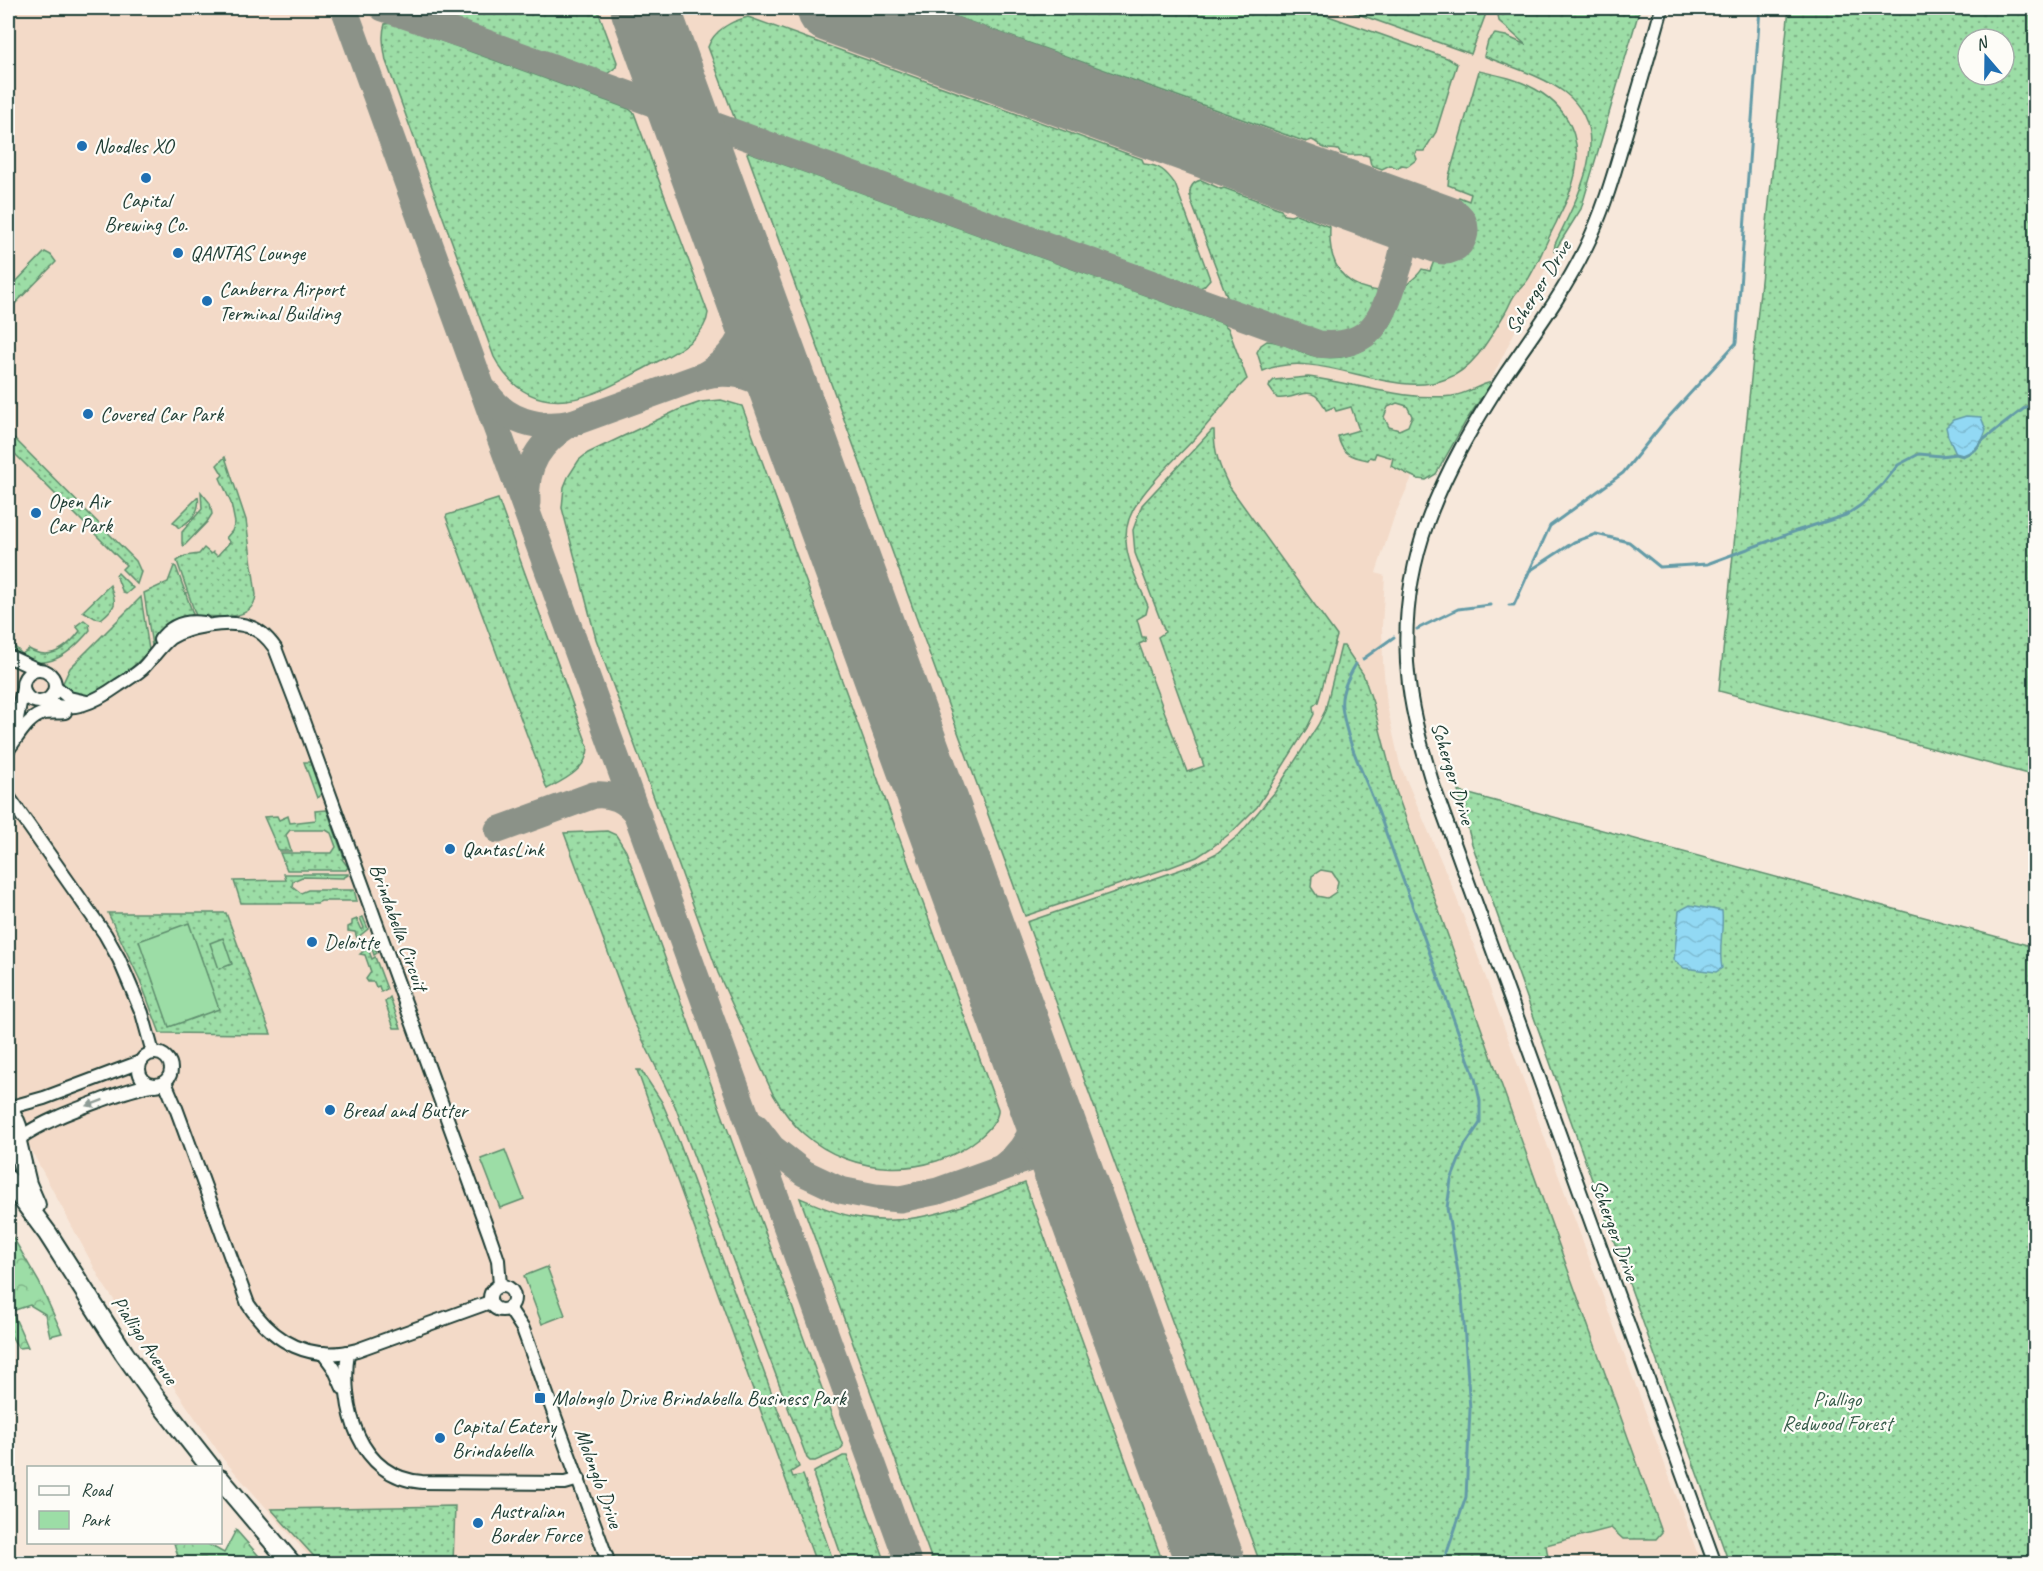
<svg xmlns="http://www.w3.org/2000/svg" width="2043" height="1571" viewBox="0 0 2043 1571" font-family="Caveat,sans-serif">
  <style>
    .built { fill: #f3dac8 }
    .green { fill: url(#green-dots); stroke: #5e8d6d; stroke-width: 1.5; fill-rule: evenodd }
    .forest { fill: url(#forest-crowns); stroke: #5e8d6d; stroke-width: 1.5 }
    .pitch { fill: #9cdda6; stroke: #5e8d6d; stroke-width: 1.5 }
    .water { fill: url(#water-waves); stroke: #649ba7; stroke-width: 1.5 }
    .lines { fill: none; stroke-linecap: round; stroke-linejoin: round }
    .stream { stroke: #649ba7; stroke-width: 3 }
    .taxiway { stroke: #8b9288; stroke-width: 27 }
    .runway { stroke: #8b9288; stroke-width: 69 }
    .minor-casing { stroke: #1f3d34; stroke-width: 16 }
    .primary-casing { stroke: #1f3d34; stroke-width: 22 }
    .minor { stroke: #fdfcf7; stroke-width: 12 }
    .primary { stroke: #fdfcf7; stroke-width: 18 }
    .oneway { fill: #8e9c96 }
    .poi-dot { fill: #1f6fb2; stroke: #fdfcf7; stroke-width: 2 }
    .labels { text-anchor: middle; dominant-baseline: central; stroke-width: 4.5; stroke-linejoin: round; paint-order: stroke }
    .poi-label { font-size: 21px; fill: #1f3d34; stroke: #fdfcf7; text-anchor: start }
    .street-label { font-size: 21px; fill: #1f3d34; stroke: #fdfcf7 }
    .park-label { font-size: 21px; fill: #385d4b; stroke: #fdfcf7 }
  </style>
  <defs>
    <pattern id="green-dots" width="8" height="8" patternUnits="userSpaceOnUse" patternTransform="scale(1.5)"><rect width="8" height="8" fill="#9cdda6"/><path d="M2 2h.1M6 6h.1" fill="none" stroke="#7fb488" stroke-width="1.8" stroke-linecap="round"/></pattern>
    <pattern id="forest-crowns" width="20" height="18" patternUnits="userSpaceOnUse" patternTransform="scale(1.5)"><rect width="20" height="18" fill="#9cdda6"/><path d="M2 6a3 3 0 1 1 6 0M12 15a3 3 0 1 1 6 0" fill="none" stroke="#7fb488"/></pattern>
    <pattern id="water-waves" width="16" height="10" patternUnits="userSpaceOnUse" patternTransform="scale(1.5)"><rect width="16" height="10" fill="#92d9f4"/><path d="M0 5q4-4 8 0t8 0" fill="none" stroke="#7dbbd2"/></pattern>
  </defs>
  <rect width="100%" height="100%" fill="#f7e8db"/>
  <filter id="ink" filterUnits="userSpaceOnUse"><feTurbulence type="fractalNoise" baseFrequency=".0167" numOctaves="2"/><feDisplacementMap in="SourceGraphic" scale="12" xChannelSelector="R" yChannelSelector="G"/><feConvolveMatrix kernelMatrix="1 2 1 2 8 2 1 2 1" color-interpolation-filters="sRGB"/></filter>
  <g filter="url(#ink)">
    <path class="built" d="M8 8H1640L1581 209 1554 252 1492 378 1487 384 1462 394 1419 462 1394 517 1376 573 1385 576 1382 626 1383 663 1387 706 1400 765 1454 891 1701 1563H315L224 1460 103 1284 8 1107Z"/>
    <g class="green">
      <path d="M413 8H597L617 62 616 67 607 74 599 75Z"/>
      <path d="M931 8H1306L1447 58 1457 64 1436 132 1424 151H1417L1415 154 1417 159 1408 166 1402 165 1397 168 1390 165 1382 169 1371 165 1369 156C1359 153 1350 157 1341 154L1338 150C1332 148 1328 151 1322 147 1318 144 1317 142 1312 140L1306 142Z"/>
      <path d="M1341 8H1488L1471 54Z"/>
      <path d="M1497 8H1640L1581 209 1554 252 1555 244C1576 199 1617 132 1564 92 1541 75 1510 67 1484 56L1488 41 1495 34 1506 36 1526 45 1499 21Z"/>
      <path d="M1789 8H2035V776L1719 691ZM1968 39H2004V75H1968Z"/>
      <path d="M748 17 1142 159 1144 164C1159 165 1166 171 1175 184L1210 279 1204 286 1196 290 895 182V179L891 177 888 180 737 125 708 47C714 30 732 21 748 17Z"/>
      <path d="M392 23 629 109 634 113 708 313C707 324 700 333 692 340 680 351 664 358 649 366 620 381 585 404 550 400 524 397 506 380 494 357L386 61C384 48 381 36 385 24Z"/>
      <path d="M1479 71C1498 75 1518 79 1535 89 1576 112 1586 152 1569 194 1566 204 1560 213 1556 223 1547 240 1540 259 1530 276 1527 283 1520 288 1516 293 1511 299 1509 307 1505 313 1490 338 1474 369 1446 379 1390 401 1319 346 1263 371L1257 352 1261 345 1267 341C1284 341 1299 353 1315 356 1348 363 1382 347 1395 315 1399 307 1400 297 1404 289 1408 281 1418 277 1422 269L1430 271 1459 197 1469 201 1471 194 1448 185 1449 176Z"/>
      <path d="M749 152 1222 323 1228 328 1247 379C1229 396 1215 416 1199 434 1181 453 1154 478 1140 499 1131 511 1125 526 1126 541 1127 563 1140 586 1148 606L1146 614 1137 619 1142 637H1145L1146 641 1139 644 1187 772 1204 766 1158 637 1165 632 1135 553 1133 530 1142 505 1212 430H1214C1214 451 1219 467 1229 486L1337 636 1318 702 1313 706 1314 714 1307 728 1257 807 1232 832 1211 848 1197 857 1171 867 1025 916 747 153Z"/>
      <path d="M1201 180 1221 189 1224 188 1281 209 1284 215 1291 216 1296 214 1330 227C1328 262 1341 287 1379 291L1376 304 1364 324 1349 334 1335 337 1318 334 1229 302 1191 201V196H1190C1189 187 1193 182 1201 180Z"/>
      <path d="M45 252 51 255 56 262 8 311V290Z"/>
      <path d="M1308 377C1355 383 1404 401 1452 396 1467 394 1478 385 1492 382L1466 421 1436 474 1426 480 1418 479 1391 466 1393 458 1376 453 1374 458 1370 457 1368 460C1351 457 1341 453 1338 436L1359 430 1351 407 1336 411 1334 407 1326 410C1312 379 1297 401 1277 398L1269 387 1270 384 1274 380ZM1397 403 1407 406 1412 416 1408 426 1399 430 1389 427 1384 417 1388 407Z"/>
      <path d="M721 400 742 406 998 1109C999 1120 987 1131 979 1138 929 1179 853 1177 804 1134 791 1123 782 1109 773 1094L718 973 596 639 562 508 564 487 568 477 579 460 588 453 678 410 701 402Z"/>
      <path d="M8 432 136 561 141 572 137 584 122 569 126 565 8 447Z"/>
      <path d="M225 457 246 520 256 595C253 623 217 616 196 616L177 561 185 556 199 554 204 548 211 554 213 552 217 556 230 542 226 538 232 531 235 523 231 503 220 478 223 475 217 465Z"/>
      <path d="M201 492 210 503 212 514 207 522 184 546 182 544V532L202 509Z"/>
      <path d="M198 497C201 512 190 521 179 528L173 522Z"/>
      <path d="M498 499 588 747C588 769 564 780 547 789L446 517 447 515Z"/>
      <path d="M174 566 176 567 193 614 156 638 152 646 144 593 168 582Z"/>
      <path d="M118 573 133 588 126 594 123 593 116 575Z"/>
      <path d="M110 585C117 604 117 606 101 619L95 618 83 611Z"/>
      <path d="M141 597 149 650C140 662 102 695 87 696 76 697 70 692 62 685L70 668Z"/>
      <path d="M84 620 89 624 90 630C67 658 39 677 8 647V640L22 654 29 649C50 662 67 648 80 631L76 626Z"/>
      <path d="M1341 646H1344L1363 674 1373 703 1396 791 1662 1532 1656 1539H1623L1611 1528 1546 1545 1549 1563H1260L1027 922 1191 866 1217 853 1239 835 1275 792 1318 725 1325 711ZM1321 870 1332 872 1338 881 1336 892 1327 898 1317 896 1311 887 1312 876Z"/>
      <path d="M304 762H310L321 794 317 798Z"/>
      <path d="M1458 791 2035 947V1563H1729L1472 844Z"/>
      <path d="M327 810 344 858 342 859 348 867 346 870H287L280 853H332L336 847 331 833 326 830H290L286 835 291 851H279L264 817 277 816 279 820 288 816 290 823 316 820 315 811Z"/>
      <path d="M607 831 616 835 626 851 843 1446 839 1451 815 1461H810L807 1458 675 1106 633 1020 564 833Z"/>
      <path d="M284 874H348V875L343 878 302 877 293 881 292 886 301 893 308 890H354L357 901H321L317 903H241L234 881 286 880Z"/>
      <path d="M108 913H226L271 1034 160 1033 140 980Z"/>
      <path d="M363 917 368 929 357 938 355 932 348 931V927L352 925V921L357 919 362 930 364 928 360 918Z"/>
      <path d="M373 943 377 953 374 955 372 949 369 951 372 959 375 957 387 989 381 992 379 986 376 987 374 982H368L366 979 371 972 365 955 360 954Z"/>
      <path d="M390 997 401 1028H394L385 1002Z"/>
      <path d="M641 1070 662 1102 679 1142 799 1467 791 1472 793 1477 803 1475 834 1563H816L637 1070Z"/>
      <path d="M1025 1183 1163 1563H933L800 1198C819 1206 840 1215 861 1218 918 1228 972 1202 1025 1183Z"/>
      <path d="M843 1456H847L886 1563H844L814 1477V1472Z"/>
      <path d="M455 1506 453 1564 320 1563 271 1509Z"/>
    </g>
    <g class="forest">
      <path d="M8 1229 39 1282 62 1333 50 1336 45 1314 30 1305 12 1311 28 1347 18 1348 8 1330Z"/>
      <path d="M236 1530 258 1555 262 1563H186L178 1556 174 1543H206L224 1553Z"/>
    </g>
    <g class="pitch">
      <path d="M189 923 219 1009 169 1027 139 941Z"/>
      <path d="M223 938 232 964 219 969 210 943Z"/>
      <path d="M505 1150 524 1199 500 1208 481 1159Z"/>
      <path d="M547 1267 565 1315 542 1324 524 1276Z"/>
    </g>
    <g class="water">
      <path d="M1966 416 1981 417 1986 430C1982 444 1973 458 1956 454L1948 436 1946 427 1953 420Z"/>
      <path d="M1690 905 1722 911C1724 930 1718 949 1722 968L1716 972 1684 968 1674 960 1679 911Z"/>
    </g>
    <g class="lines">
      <g class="stream">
        <path d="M1531 570 1574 542 1596 534 1629 542 1660 567 1707 564 1796 531 1846 515 1861 505 1883 484 1898 465 1919 454 1941 456 1956 454 1963 456 1975 450 1983 440 2026 407 2036 405"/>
        <path d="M1509 605H1514L1550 526 1623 473 1665 421 1736 343 1760 8"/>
        <path d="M1417 629 1458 609 1490 605"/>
        <path d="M1363 659 1394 637"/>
        <path d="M1356 664C1349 676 1340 692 1342 707 1347 746 1368 782 1381 819 1413 905 1443 992 1475 1078L1480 1101V1123L1465 1145 1451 1180 1447 1208 1462 1296 1470 1409 1466 1497 1443 1564"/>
      </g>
      <g class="taxiway">
        <path d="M344 8 909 1564"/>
        <path d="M383 8 481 41 1319 344C1372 349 1383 318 1396 275 1399 265 1405 250 1403 239 1401 226 1392 217 1383 209"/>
        <path d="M667 110 685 127 695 145"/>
        <path d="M703 376C729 361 749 336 748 305 748 298 746 289 745 281"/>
        <path d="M486 392C505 421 539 430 572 423L702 376C740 367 767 381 792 410"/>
        <path d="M527 502C524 465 540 442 571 423"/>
        <path d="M498 830 594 795C613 793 626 800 638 815"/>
        <path d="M756 1127 772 1148 804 1173 840 1190 875 1197 900 1199 938 1191 1060 1147"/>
        <path d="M1005 1165C1032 1145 1042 1113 1035 1080"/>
      </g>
      <g class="runway">
        <path d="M645 8 1211 1564"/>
        <path d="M831 8 1444 230"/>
      </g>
      <g class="minor-casing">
        <g id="minor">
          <path d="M1662 8C1651 48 1639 89 1627 129 1615 170 1604 211 1585 249 1563 294 1533 334 1505 375 1442 473 1394 563 1409 684 1413 718 1423 752 1433 785L1715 1564"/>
          <path d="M160 640C171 625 186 620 204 623"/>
          <path d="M8 656 38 670"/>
          <circle cx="39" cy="686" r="16"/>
          <path d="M55 686 69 698 87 702"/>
          <path d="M42 702C72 714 95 702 119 685 127 680 135 675 142 669 152 659 159 647 170 638 187 627 228 620 247 626 259 629 268 638 275 648L303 721 489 1234 498 1260 500 1285"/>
          <path d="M13 739 23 688"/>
          <path d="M10 747C19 735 29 716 45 713 51 712 58 713 65 712"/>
          <path d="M8 796 105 934 119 959 142 1013 153 1053"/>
          <circle cx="155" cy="1069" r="16"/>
          <path d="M165 1082 176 1108 248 1304C274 1343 310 1362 357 1350L490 1302"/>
          <path d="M8 1108 44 1098 140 1062"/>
          <path d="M18 1139C44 1121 72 1111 102 1100 118 1094 134 1088 151 1085"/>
          <circle cx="502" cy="1298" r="12"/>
          <path d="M509 1308 523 1329 609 1564"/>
          <path d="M348 1352C340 1406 358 1477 422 1482L565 1483 579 1479"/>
          <path d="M323 1353 334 1368 343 1388"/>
        </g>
      </g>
      <g class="primary-casing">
        <g id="primary">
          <path d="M8 1112C20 1124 22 1139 11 1152"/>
          <path d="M17 1142 27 1184 36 1205"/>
          <path d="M8 1180 48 1234 124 1353 156 1398 211 1468"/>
          <path d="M220 1479 292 1564"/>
        </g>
      </g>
      <use href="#minor" class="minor"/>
      <use href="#primary" class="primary"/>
    </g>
    <defs><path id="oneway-solid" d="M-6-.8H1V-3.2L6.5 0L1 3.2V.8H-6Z" transform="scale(1.5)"/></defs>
    <use class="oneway" href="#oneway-solid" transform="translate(95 1103) rotate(160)"/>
  </g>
  <g class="poi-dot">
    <circle cx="82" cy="146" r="6"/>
    <circle cx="146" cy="178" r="6"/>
    <circle cx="178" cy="253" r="6"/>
    <circle cx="207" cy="301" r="6"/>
    <circle cx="88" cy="414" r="6"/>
    <circle cx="36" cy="513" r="6"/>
    <circle cx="450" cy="849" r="6"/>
    <circle cx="312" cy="942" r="6"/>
    <circle cx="330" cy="1110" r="6"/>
    <rect x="534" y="1392" width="12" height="12" rx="3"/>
    <circle cx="440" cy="1438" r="6"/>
    <circle cx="478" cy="1523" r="6"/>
  </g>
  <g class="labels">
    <g class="poi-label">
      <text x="94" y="146">Noodles XO</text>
      <text x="146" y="200" text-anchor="middle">Capital<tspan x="146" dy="24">Brewing Co.</tspan></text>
      <text x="190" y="253">QANTAS Lounge</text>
      <text x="219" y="289">Canberra Airport<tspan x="219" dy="24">Terminal Building</tspan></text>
      <text x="100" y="414">Covered Car Park</text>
      <text x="48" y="501">Open Air<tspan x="48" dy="24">Car Park</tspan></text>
      <text x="462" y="849">QantasLink</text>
      <text x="324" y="942">Deloitte</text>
      <text x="342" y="1110">Bread and Butter</text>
      <text x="552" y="1398">Molonglo Drive Brindabella Business Park</text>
      <text x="452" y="1426">Capital Eatery<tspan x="452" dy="24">Brindabella</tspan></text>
      <text x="490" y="1511">Australian<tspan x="490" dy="24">Border Force</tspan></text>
    </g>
    <g class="street-label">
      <text transform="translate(1538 287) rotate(-58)">Scherger Drive</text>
      <text transform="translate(1453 773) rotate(73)">Scherger Drive</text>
      <text transform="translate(399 927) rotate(70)">Brindabella Circuit</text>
      <text transform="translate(1615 1230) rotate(70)">Scherger Drive</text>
      <text transform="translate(145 1340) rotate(56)">Pialligo Avenue</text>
      <text transform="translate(599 1478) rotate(70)">Molonglo Drive</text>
    </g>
    <g class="park-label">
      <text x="1837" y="1399">Pialligo<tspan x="1837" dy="24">Redwood Forest</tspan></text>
    </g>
  </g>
  <rect width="2043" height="1571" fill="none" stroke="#fdfcf7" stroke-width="30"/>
  <rect x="15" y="15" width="2013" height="1541" fill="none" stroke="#1f3d34" stroke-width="2" filter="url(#ink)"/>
  <rect x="27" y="1466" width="195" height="78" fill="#fdfcf7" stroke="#a4b0a9" stroke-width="1.5"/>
  <rect x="39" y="1486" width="30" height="9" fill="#fdfcf7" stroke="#a4b0a9" stroke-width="1.5"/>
  <text x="81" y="1496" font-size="18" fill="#1f3d34">Road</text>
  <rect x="39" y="1511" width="30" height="18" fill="#9cdda6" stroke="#a4b0a9" stroke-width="1.5"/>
  <text x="81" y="1526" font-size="18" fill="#1f3d34">Park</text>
  <g transform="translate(1986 57) rotate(340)"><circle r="28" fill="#fdfcf7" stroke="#a4b0a9" stroke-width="1.5"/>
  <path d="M0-4.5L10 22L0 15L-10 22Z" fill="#1f6fb2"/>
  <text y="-9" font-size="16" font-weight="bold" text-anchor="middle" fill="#1f3d34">N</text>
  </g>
</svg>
